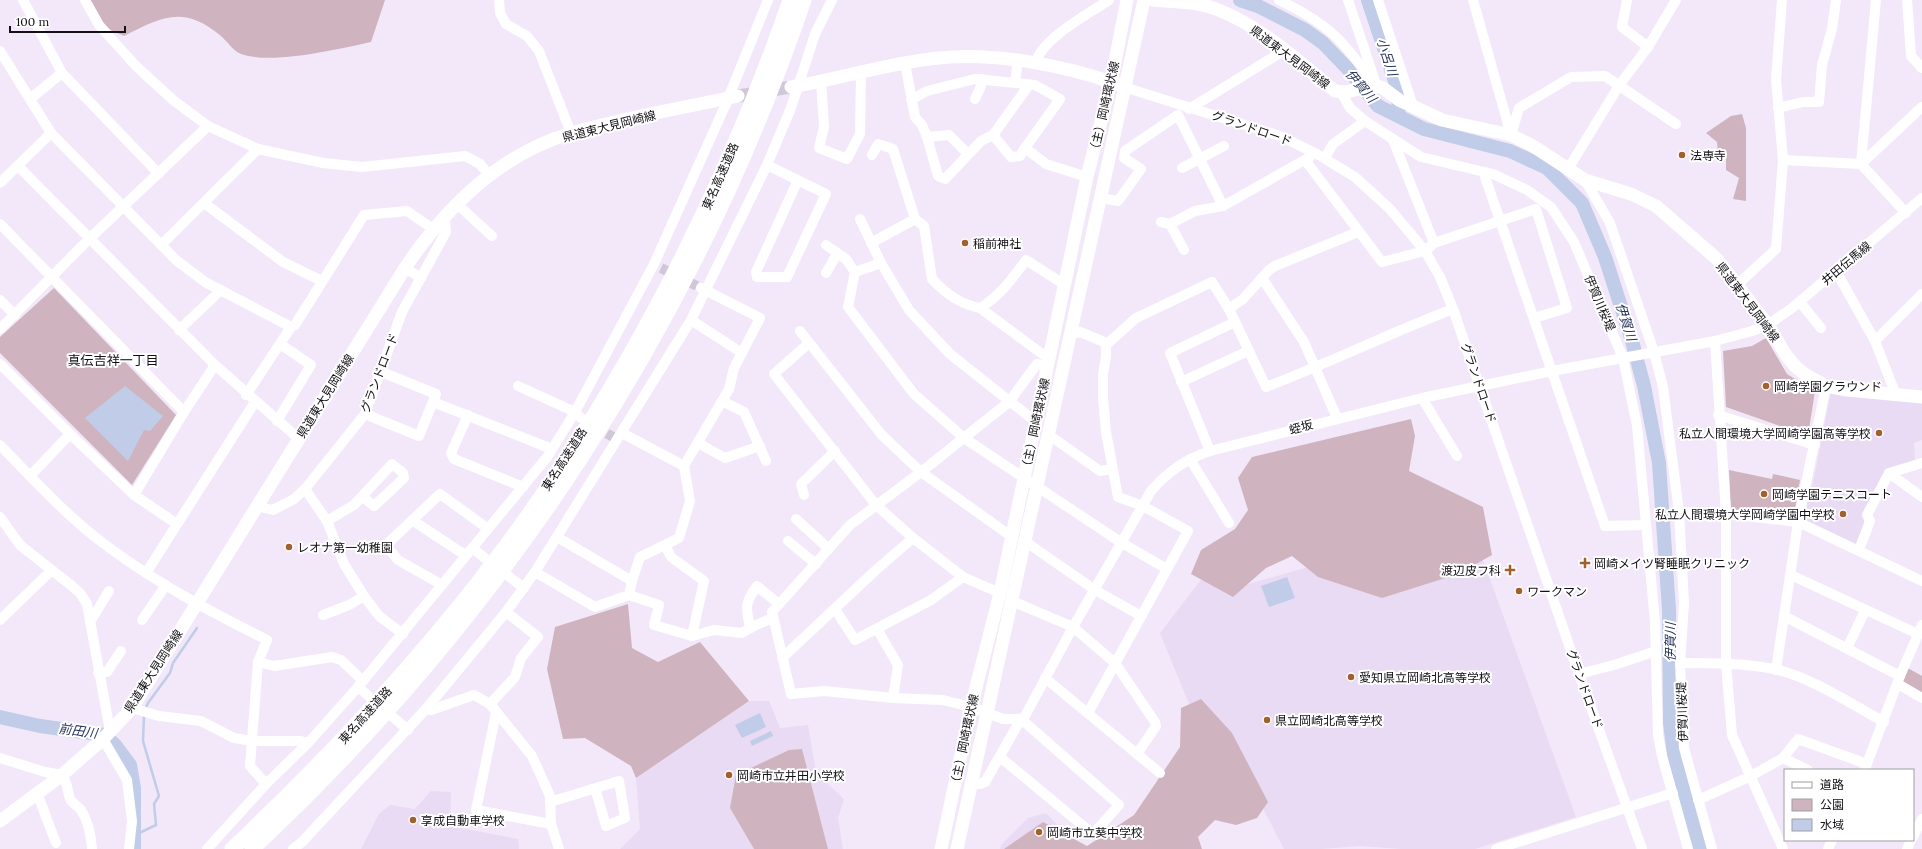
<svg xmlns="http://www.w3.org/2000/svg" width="1922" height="849" viewBox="0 0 1922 849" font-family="Lora,'Noto Sans JP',serif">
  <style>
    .built { fill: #e8dbf3 }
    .green { fill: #cfb4bf }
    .water { fill: #c1cce8 }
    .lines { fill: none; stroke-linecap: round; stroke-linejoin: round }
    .stream { stroke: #c1cce8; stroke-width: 2.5 }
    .river { stroke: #c1cce8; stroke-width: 14 }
    .minor-tunnel { stroke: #d0c7d8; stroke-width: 10; stroke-dasharray: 10 5; stroke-linecap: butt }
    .major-tunnel { stroke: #d0c7d8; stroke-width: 13; stroke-dasharray: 13 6; stroke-linecap: butt }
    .minor { stroke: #fff; stroke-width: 10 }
    .major { stroke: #fff; stroke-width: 13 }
    .highway { stroke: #fff; stroke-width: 15 }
    .poi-dot { fill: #a2612c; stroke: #fff; stroke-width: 1.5 }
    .labels { text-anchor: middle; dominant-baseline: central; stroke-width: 4; stroke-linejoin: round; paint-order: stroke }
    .street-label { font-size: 12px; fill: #120f15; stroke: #fff }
    .poi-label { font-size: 12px; fill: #120f15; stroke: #fff; text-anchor: start }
    .water-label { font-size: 13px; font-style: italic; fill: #27355b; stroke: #fff }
    .neighbourhood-label { font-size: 13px; fill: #120f15; stroke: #fff }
  </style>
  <rect width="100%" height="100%" fill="#f2e8fa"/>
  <g class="built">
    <path d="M1831 390 1922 400V440L1914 443 1915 461 1895 470 1868 519 1858 547 1803 521 1814 478Z"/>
    <path d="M1479 549 1576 817 1475 849H1402L1359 846 1321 849H1284L1243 770 1196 721 1160 633 1207 572 1235 588 1329 561Z"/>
    <path d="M749 701H769L780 728 808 725 816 773 844 799 838 818 843 849H620L640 829 636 778Z"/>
    <path d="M431 791 451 792 450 826 518 839 519 849H361L379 814 390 805 415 809Z"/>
    <path d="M1046 813 1080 849H1000L1001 845 1028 818Z"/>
  </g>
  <g class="green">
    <path d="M88 0H385L371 42C339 49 272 65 241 54 234 52 227 41 221 36 184 5 163 16 124 36L99 25Z"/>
    <path d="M1742 114 1746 128V201L1733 199 1739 178 1726 170V156L1718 153 1717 142 1706 133 1731 116Z"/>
    <path d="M54 288 176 415 132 485 0 353V337Z"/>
    <path d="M1766 338 1787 374 1815 391 1808 436 1726 407 1723 351 1752 346Z"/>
    <path d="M1411 419 1415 436 1409 471 1483 507 1492 555 1458 574 1382 598 1318 577 1292 556 1266 568 1233 597 1191 574 1201 550 1235 529 1248 510 1238 478 1252 457Z"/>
    <path d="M1729 470 1772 479 1773 474 1800 480 1794 515 1731 509Z"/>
    <path d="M628 604 632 648 658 662 700 642 749 701 636 778 631 766 585 738 563 739 547 669 555 627Z"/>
    <path d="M1906 667 1922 676V696L1900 683Z"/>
    <path d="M1201 699 1232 733 1268 802 1257 818 1236 825 1215 820 1198 837 1202 849H1004L1043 822 1087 846 1134 815 1180 747 1181 708Z"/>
    <path d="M802 749 828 849H754L730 808 736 775 789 750Z"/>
  </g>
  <g class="water">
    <path d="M125 386 163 416 150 431 144 430 128 461 85 418Z"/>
    <path d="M1287 577 1295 598 1269 607 1261 586Z"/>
    <path d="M760 713 766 727 742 738 735 725Z"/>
    <path d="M771 731 773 736 752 746 750 741Z"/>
  </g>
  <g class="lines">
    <g class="stream">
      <path d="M145 710 148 703 170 673 173 663 197 628"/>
      <path d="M135 835 156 825 154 804 159 796 143 741 144 715"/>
    </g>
    <g class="river">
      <path d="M1240 0 1258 6 1305 30 1323 43 1348 69 1378 106 1424 129 1510 151 1547 168 1582 203 1605 257 1632 341 1644 386 1659 463 1669 610 1670 723 1674 755 1700 849"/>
      <path d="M1368 0 1397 87 1399 109"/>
      <path d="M0 717 40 726 104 735 115 745 130 765 134 788V849"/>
    </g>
    <g class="minor-tunnel">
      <path d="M661 268 701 288"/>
      <path d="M594 426 613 437"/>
    </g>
    <path class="major-tunnel" d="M738 96 791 87"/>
    <g class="minor">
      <path d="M23 0 62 73 159 174"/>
      <path d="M85 0 99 25 136 66 173 100 208 126 258 149 323 163 362 167 465 156 480 164 489 175"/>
      <path d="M499 0 500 13 506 24 527 36 539 51 571 133"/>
      <path d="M1279 0C1327 23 1345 41 1374 85"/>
      <path d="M1348 0 1375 81"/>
      <path d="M1378 0 1413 106"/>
      <path d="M1473 0 1511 135"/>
      <path d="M1627 0 1622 27 1648 47"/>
      <path d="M1907 0 1911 56 1922 68"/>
      <path d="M0 51 51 133 176 260 205 282 291 327"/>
      <path d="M1036 62C1043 38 1087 15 1109 0"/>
      <path d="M905 63 915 117 922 125 927 137 938 176 945 179 981 141 993 135 1011 157 1020 156 1025 148 1046 164 1087 177"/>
      <path d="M821 80 824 127 819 148 847 159 860 134 861 72"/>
      <path d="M1015 82 1018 60"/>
      <path d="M1124 87 1280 136 1317 154 1355 177 1390 209 1425 251 1440 277 1453 309 1579 674 1642 849"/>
      <path d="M1341 92 1350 108 1365 121 1421 157 1493 174 1527 190 1551 207 1574 242 1623 358 1637 426 1655 622 1658 735 1662 756 1688 849"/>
      <path d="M30 99 62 73"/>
      <path d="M975 99 981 86V79"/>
      <path d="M911 100 927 91 975 79 1035 85 1060 99 1025 148"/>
      <path d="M1778 108 1803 102H1819L1822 65 1832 29 1836 0"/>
      <path d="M1189 109 1285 50"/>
      <path d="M993 135 1029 85"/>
      <path d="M1511 135 1519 108 1571 77 1605 76 1676 124"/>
      <path d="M927 137 949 135 968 154"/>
      <path d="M872 155 878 144 893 149 915 219"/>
      <path d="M1325 158 1333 144 1365 121"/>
      <path d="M1305 160 1382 262 1425 251 1434 243 1393 140"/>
      <path d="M1783 160 1861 164 1906 213"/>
      <path d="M1861 164 1876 0"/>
      <path d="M1861 164 1922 107"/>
      <path d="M767 165 826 194 787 277H757L756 272 798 180"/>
      <path d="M18 166 215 365 299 439"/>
      <path d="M1182 168 1224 146"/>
      <path d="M1568 169 1620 84 1648 47 1676 0"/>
      <path d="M1485 177 1605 526 1645 525"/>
      <path d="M1585 180 1610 223 1654 352 1663 387 1679 512 1684 603 1680 663 1684 748 1712 849"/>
      <path d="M0 183 51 133"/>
      <path d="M1101 198 1118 201 1141 169 1124 158 1125 151 1178 115 1223 206"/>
      <path d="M204 203 283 262 322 281"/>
      <path d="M457 204 492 236"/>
      <path d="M860 219 881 263 909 310 950 354 1036 422"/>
      <path d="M1161 222 1170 224 1195 211 1223 206 1310 157"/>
      <path d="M0 224 184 412"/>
      <path d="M1170 224 1184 250"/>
      <path d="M871 243 915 219 924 226 932 279C946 294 960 304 980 308L1049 359"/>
      <path d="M1434 243 1536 209 1567 308 1534 318"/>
      <path d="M161 245 258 149"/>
      <path d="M826 245 846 259 855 272"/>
      <path d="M881 263 855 272 848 307 914 394 964 438 1122 543 1167 569"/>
      <path d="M405 268 421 278"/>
      <path d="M1836 271 1875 341 1896 395"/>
      <path d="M826 273 837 254"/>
      <path d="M1262 278 1304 342 1337 418"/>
      <path d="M1738 284 1776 249 1783 160 1776 79 1782 0"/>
      <path d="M0 300 15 315"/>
      <path d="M1800 302 1821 328"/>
      <path d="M980 308C1000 296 1012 279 1026 260L1065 285"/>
      <path d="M1229 309 1243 299 1269 270 1275 266 1358 232"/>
      <path d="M691 320 742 353"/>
      <path d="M0 329 89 239 208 126"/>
      <path d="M179 330 221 290"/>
      <path d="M800 331 881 434 921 472 1012 537"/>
      <path d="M1070 334 1080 332 1102 341 1106 345V357L1103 374V398L1106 432 1118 497 1143 506 1188 531 1088 713"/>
      <path d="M1715 341 1726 514V663L1732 735 1783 849"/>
      <path d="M1875 341 1922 294"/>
      <path d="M809 343 774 374 876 505 913 538 963 577 1000 593"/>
      <path d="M1106 345 1136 318 1212 282 1229 309 1266 387C1329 363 1390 333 1453 309"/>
      <path d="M0 364 70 434 134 495 177 524"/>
      <path d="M1181 382 1248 351"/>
      <path d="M518 386 575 412 581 418"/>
      <path d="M246 395 291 327 295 325 364 215 407 211 433 229"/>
      <path d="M1422 398 1457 456"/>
      <path d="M722 401 744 412 766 461"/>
      <path d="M433 402 552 449"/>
      <path d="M365 414 419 436 436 394 379 371"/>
      <path d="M468 415 451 453 454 459 523 487"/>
      <path d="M1718 415 1815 445"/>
      <path d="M277 421 311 365 280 344"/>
      <path d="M622 433 684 466"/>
      <path d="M1049 435 1100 471 1112 469"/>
      <path d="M698 443 725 458 760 446"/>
      <path d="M0 445C35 481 70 520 111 549 160 585 213 613 267 640L258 662 250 766 266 784"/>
      <path d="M1210 451 1170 353 1235 322"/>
      <path d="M1190 459 1229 523"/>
      <path d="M1889 473 1922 497"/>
      <path d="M30 476 70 434"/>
      <path d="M305 489 327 521 344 564 364 596 379 616 403 634"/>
      <path d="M134 495 184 412 215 365"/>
      <path d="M804 495 801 484 835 451"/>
      <path d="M256 506 273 510 294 499 305 489 365 414 402 312 446 232 445 218"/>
      <path d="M1679 512 1726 514 1798 522 1922 581"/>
      <path d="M0 517 20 545 72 586 80 593 87 604 110 731"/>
      <path d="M796 519 829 549"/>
      <path d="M412 520 465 555"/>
      <path d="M327 521 354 505 392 464 403 473 404 478 374 506 363 497"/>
      <path d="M557 537 632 581"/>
      <path d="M788 541 816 564"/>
      <path d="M1026 542 1095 590 1141 616"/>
      <path d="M472 548 524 588"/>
      <path d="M1859 550 1870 521 1867 515 1889 473 1922 463"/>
      <path d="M535 572 595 607 629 595 632 581 640 557 679 538 690 501 684 466 729 389 734 368 760 318 701 288"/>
      <path d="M146 573 255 402"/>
      <path d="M1791 575 1918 634"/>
      <path d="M442 585 398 560 386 545 440 494 487 528"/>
      <path d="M629 595 659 605 654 625 692 636 704 581 671 557 665 545"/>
      <path d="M1012 601 1073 627 1115 663 1155 722 1156 726 1137 754"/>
      <path d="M835 609 855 640 931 600 963 577"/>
      <path d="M323 615 349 605 364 596"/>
      <path d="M1784 616 1900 676"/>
      <path d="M0 620 52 570"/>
      <path d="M142 620 166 585"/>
      <path d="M90 622 109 591"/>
      <path d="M750 628C746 607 744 604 757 586L779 604"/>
      <path d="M877 629 898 665 893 698"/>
      <path d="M692 636 714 630 742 633 756 625 773 618"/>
      <path d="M1847 648 1865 611"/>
      <path d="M782 658 876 570 913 538"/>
      <path d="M258 662 274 666 332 657 341 660 363 681"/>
      <path d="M1680 663C1712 663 1743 663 1774 669 1811 677 1851 704 1884 722"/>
      <path d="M1776 670 1798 522 1826 386"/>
      <path d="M98 673 107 672 121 651"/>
      <path d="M1579 674 1614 665 1656 651"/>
      <path d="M1045 678 1160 773"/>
      <path d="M1898 684 1922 698"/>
      <path d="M358 687 408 730"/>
      <path d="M490 704 515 677 521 658 538 637 506 612"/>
      <path d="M132 708 159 716 201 721 234 738 253 741H301L308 743"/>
      <path d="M426 709 506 612 535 572 691 320 767 165 791 108 815 34 832 0"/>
      <path d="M496 713 476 810 551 824"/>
      <path d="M103 739 127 780 132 821 129 849"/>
      <path d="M1000 757 1093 834 1119 805 1021 719H1003L971 707 943 700 893 698 824 691 791 694 772 612 850 525 921 472 1009 402 1037 364 1047 368"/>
      <path d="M0 758 45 772 62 775C68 783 67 790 70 799 72 803 78 806 81 810 89 822 91 835 92 849"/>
      <path d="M1783 758 1808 770"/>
      <path d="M1865 769 1900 676 1922 625"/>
      <path d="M971 784H980L985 782 1021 719 1025 716 1073 627 1151 491C1167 472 1186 459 1210 451L1422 398 1552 371 1715 341 1752 331 1768 325 1792 308 1922 198"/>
      <path d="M37 793 56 843"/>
      <path d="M1698 800 1751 776 1783 758 1798 739 1867 764"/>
      <path d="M550 802 619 781 625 818 606 826 595 788"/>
      <path d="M1913 837 1922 819"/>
      <path d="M207 849 266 784 308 743 358 687 548 456 575 412 654 264 725 106 768 0"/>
      <path d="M293 849 302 842 426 709 431 710 474 695 490 704 532 756 550 796 551 824 559 849"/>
      <path d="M1496 849 1673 793"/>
      <path d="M1828 849 1832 840"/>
      <path d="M1907 849 1911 840"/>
    </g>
    <g class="major">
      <path d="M1152 0C1172 2 1197 1 1216 9 1261 26 1298 61 1335 91L1346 92 1374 85 1383 88 1399 100 1442 120 1511 135 1533 146 1585 180 1631 194 1656 206 1717 259 1768 325 1786 355 1796 367 1806 375 1826 386 1847 390 1922 397"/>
      <path d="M791 87C840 79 888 63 938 58 995 52 1063 65 1117 84"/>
      <path d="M0 821 62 775 103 739 132 708 405 268C445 208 501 153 572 133 626 117 683 108 738 96"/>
      <path d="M941 849 971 707 1000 593 1087 177 1111 82 1127 0"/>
      <path d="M957 849 1144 0"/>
    </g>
    <g class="highway">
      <path d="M232 849C320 766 402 679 477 584 612 411 719 207 790 0"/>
      <path d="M252 849C502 616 694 324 804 0"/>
    </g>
  </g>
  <g class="poi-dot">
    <circle cx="1682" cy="155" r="4"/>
    <circle cx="965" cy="243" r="4"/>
    <circle cx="1766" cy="386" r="4"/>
    <circle cx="1879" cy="433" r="4"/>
    <circle cx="1764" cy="494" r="4"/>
    <circle cx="1843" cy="514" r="4"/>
    <circle cx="289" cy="547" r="4"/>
    <path d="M1583 557h4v4h4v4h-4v4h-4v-4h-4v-4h4z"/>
    <path d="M1508 564h4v4h4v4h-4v4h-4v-4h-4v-4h4z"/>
    <circle cx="1519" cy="591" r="4"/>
    <circle cx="1351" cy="677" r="4"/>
    <circle cx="1267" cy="720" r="4"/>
    <circle cx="729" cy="775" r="4"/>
    <circle cx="413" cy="820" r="4"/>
    <circle cx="1039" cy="832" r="4"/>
  </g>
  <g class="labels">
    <g class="street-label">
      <text transform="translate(1290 57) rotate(37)">県道東大見岡崎線</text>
      <text transform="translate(1104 108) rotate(-77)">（主）岡崎環状線</text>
      <text transform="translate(609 126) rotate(-14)">県道東大見岡崎線</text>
      <text transform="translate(1252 128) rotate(19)">グランドロード</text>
      <text transform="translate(720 176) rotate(-66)">東名高速道路</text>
      <text transform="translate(1846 263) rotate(-40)">井田伝馬線</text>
      <text transform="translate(1748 302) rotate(53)">県道東大見岡崎線</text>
      <text transform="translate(1600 303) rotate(67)">伊賀川桜堤</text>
      <text transform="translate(379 373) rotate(-69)">グランドロード</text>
      <text transform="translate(1479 383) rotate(71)">グランドロード</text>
      <text transform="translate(325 396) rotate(-58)">県道東大見岡崎線</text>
      <text transform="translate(1035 425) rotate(-78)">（主）岡崎環状線</text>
      <text transform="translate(1301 427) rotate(-15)">蛭坂</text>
      <text transform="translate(564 459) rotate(-57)">東名高速道路</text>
      <text transform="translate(153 671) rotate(-57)">県道東大見岡崎線</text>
      <text transform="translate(1585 689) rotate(70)">グランドロード</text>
      <text transform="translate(1682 712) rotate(-92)">伊賀川桜堤</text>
      <text transform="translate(365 715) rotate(-48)">東名高速道路</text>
      <text transform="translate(964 741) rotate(-78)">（主）岡崎環状線</text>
    </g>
    <g class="poi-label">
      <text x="1690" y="155">法専寺</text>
      <text x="973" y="243">稲前神社</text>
      <text x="1774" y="386">岡崎学園グラウンド</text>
      <text x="1871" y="433" text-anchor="end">私立人間環境大学岡崎学園高等学校</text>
      <text x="1772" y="494">岡崎学園テニスコート</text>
      <text x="1835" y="514" text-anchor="end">私立人間環境大学岡崎学園中学校</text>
      <text x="297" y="547">レオナ第一幼稚園</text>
      <text x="1594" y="563">岡崎メイツ腎睡眠クリニック</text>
      <text x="1501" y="570" text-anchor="end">渡辺皮フ科</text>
      <text x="1527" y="591">ワークマン</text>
      <text x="1359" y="677">愛知県立岡崎北高等学校</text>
      <text x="1275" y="720">県立岡崎北高等学校</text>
      <text x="737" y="775">岡崎市立井田小学校</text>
      <text x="421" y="820">享成自動車学校</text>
      <text x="1047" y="832">岡崎市立葵中学校</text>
    </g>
    <g class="water-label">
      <text transform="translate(1387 57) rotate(72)">小呂川</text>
      <text transform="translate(1361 86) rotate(49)">伊賀川</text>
      <text transform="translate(1626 322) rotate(72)">伊賀川</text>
      <text transform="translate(1670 642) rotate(-90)">伊賀川</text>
      <text transform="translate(78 731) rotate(8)">前田川</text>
    </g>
    <g class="neighbourhood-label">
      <text x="113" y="360">真伝吉祥一丁目</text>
    </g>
  </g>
  <rect x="1784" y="769" width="130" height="72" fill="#ffffff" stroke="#a09fa1"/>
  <rect x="1792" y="782" width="20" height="6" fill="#ffffff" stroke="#a09fa1"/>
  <text x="1820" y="789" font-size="12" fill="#120f15">道路</text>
  <rect x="1792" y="799" width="20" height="12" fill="#cfb4bf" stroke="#a09fa1"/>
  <text x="1820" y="809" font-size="12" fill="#120f15">公園</text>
  <rect x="1792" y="819" width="20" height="12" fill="#c1cce8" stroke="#a09fa1"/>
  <text x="1820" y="829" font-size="12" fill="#120f15">水域</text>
  <path d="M10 26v6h115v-6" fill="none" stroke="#120f15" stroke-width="2"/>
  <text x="16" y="26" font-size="12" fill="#120f15" stroke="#ffffff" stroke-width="3" paint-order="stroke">100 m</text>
</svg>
